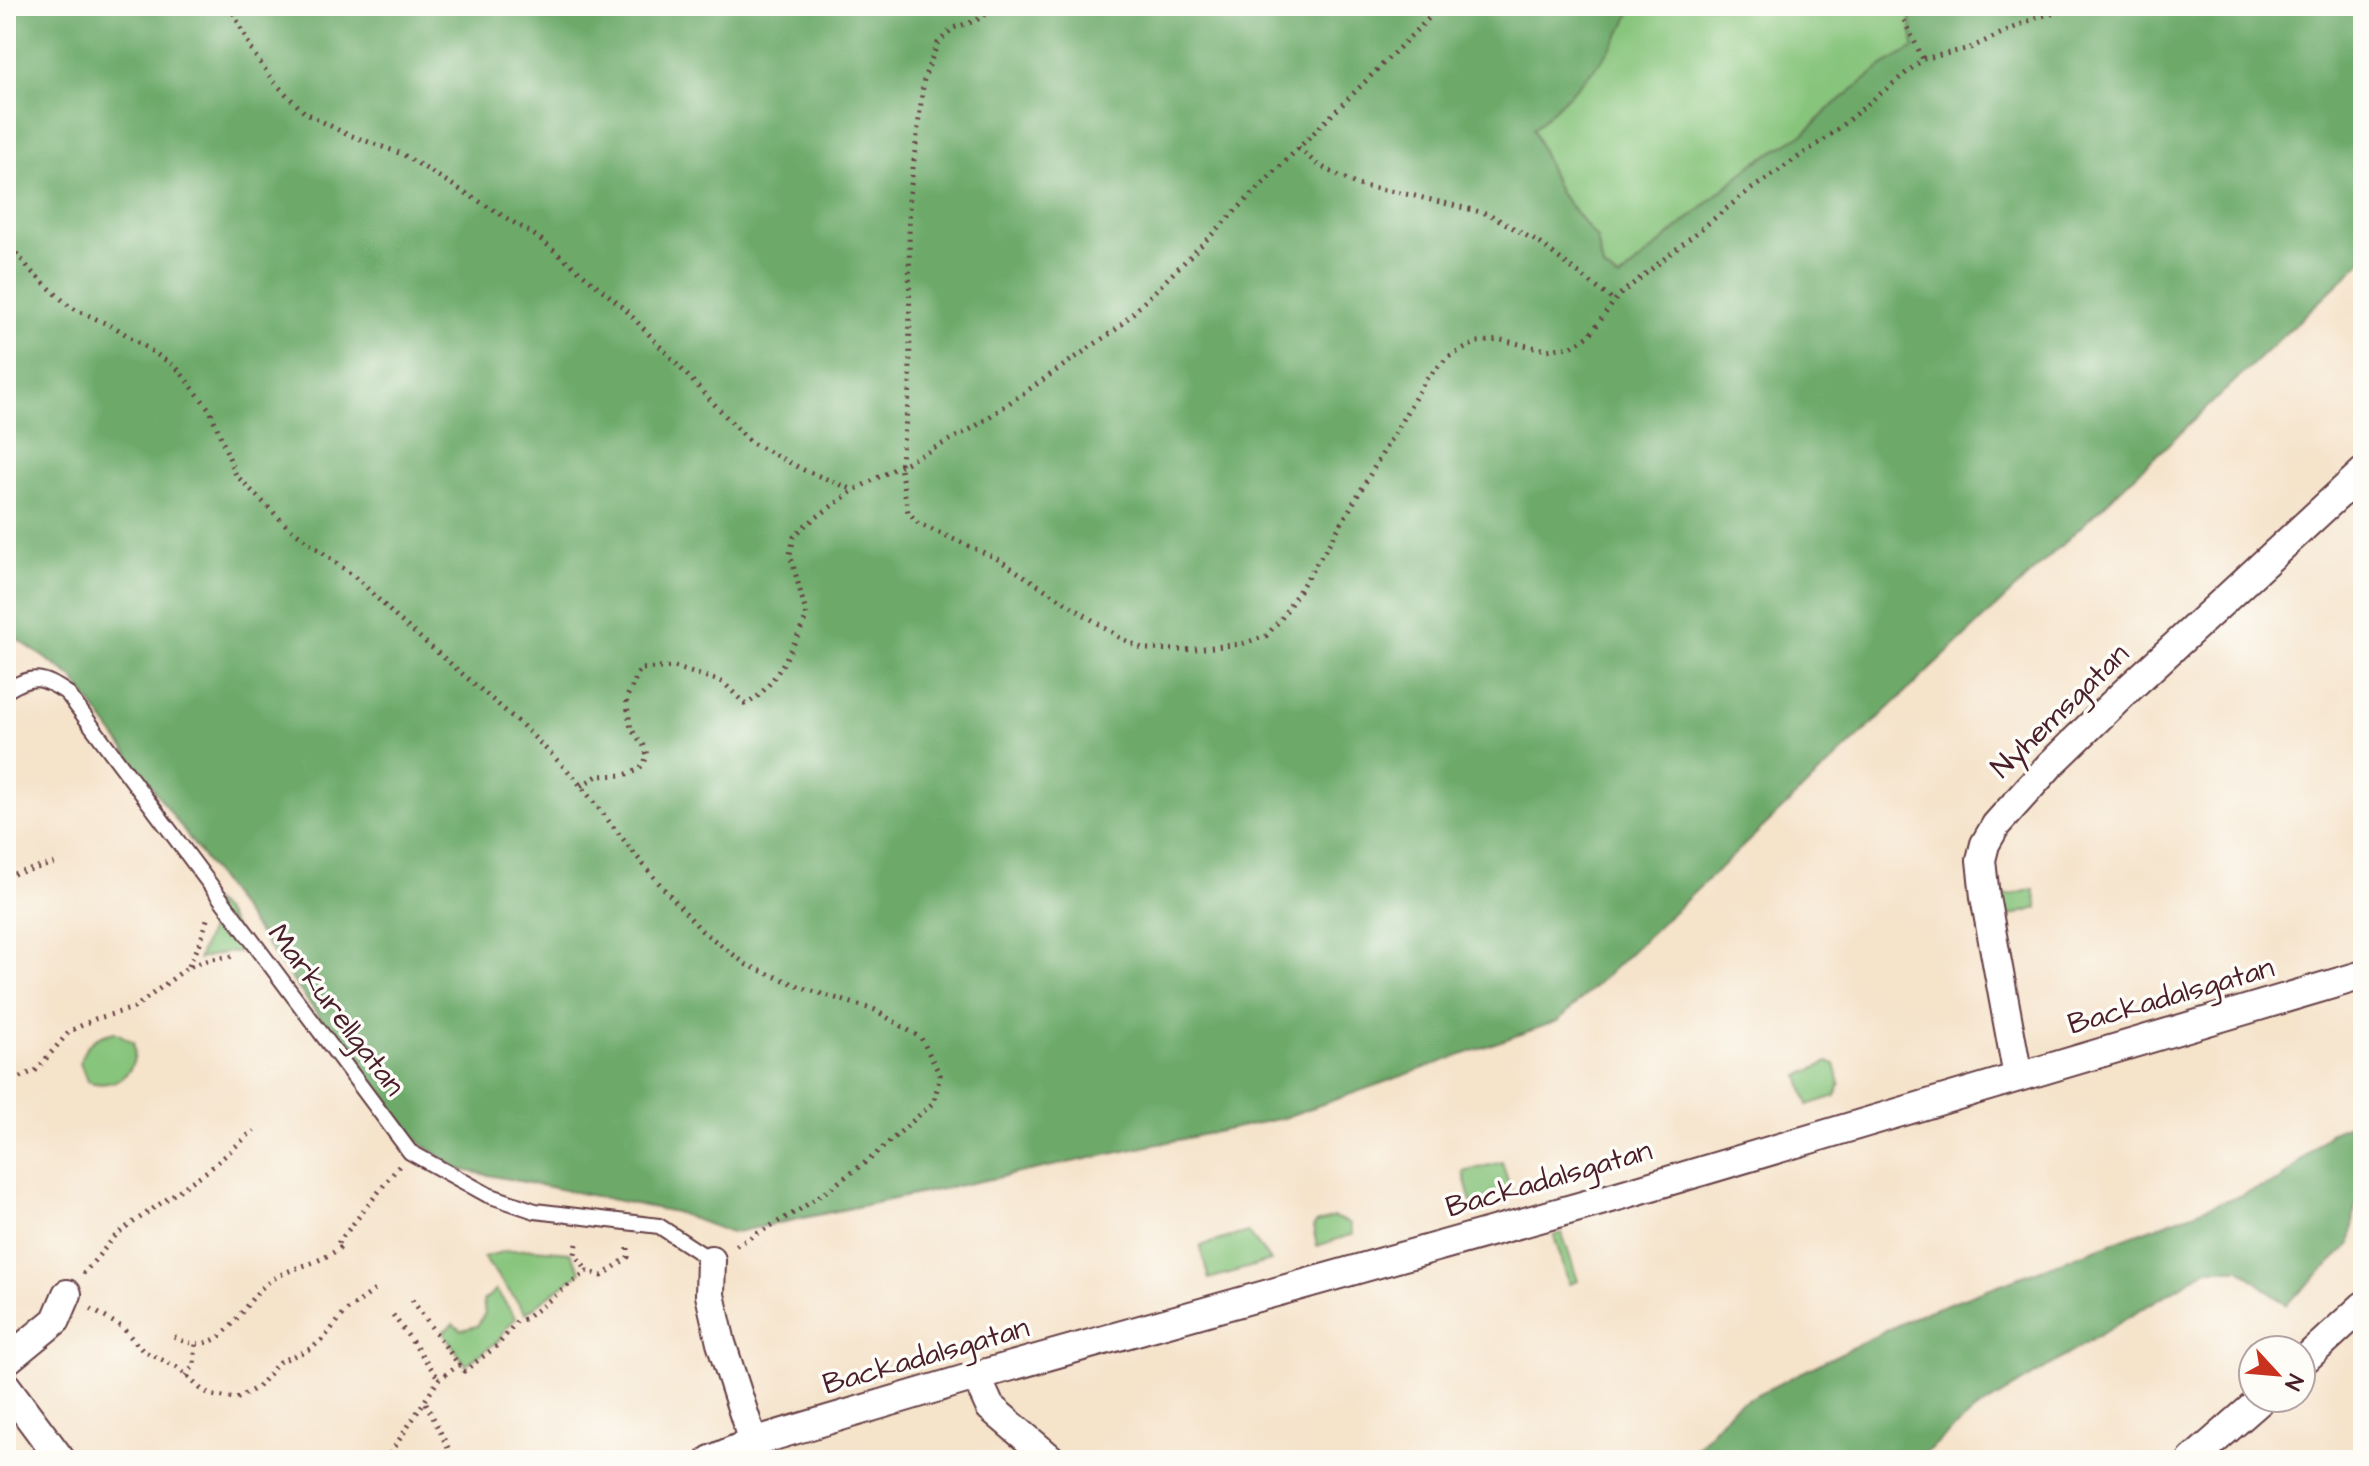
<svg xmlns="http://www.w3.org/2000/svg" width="2369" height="1466" viewBox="0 0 2369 1466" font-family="'Architects Daughter',sans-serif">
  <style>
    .green { fill: #87c47b; stroke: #687253; stroke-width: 2 }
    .forest { fill: #6daa6b; stroke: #5c644b; stroke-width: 2 }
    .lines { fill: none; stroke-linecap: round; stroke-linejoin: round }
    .service-casing { stroke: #643c43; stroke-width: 18 }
    .minor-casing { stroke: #643c43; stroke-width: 32 }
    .path { stroke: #643c43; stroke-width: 5; stroke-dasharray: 2 6; stroke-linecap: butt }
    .service { stroke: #fff; stroke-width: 14 }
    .minor { stroke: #fff; stroke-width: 28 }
    .labels { text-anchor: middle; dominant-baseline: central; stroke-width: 7; stroke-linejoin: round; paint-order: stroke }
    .street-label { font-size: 30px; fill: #4a1f2b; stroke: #fdfcf7 }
  </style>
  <rect width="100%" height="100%" fill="#fdfcf7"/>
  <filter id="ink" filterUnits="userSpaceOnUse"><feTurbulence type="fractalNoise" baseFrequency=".0125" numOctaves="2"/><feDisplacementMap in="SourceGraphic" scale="16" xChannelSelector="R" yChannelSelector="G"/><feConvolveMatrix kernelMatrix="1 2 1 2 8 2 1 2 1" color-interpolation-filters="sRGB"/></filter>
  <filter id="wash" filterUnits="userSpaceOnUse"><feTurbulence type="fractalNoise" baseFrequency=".006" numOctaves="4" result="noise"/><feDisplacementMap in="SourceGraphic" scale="32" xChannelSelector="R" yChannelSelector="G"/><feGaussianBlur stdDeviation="1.8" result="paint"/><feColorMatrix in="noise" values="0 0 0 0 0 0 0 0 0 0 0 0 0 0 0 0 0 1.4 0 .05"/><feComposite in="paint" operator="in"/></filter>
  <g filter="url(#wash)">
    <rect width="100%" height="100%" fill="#f5e3ca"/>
    <g class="green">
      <path d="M1633 6H1909L1915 48 1881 67 1827 111 1805 133 1754 163 1619 279 1603 268 1597 239 1559 192 1533 129C1572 92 1614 57 1633 6Z"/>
      <path d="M2034 889 2038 908 2006 917 2002 897Z"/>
      <path d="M212 901 224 912 250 952H227L198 959 213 921Z"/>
      <path d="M115 1032 133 1042C141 1072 114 1091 87 1081L80 1063C84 1043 96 1036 115 1032Z"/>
      <path d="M1828 1062 1835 1064 1840 1084 1836 1096 1808 1105 1799 1076Z"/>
      <path d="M1502 1162 1511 1191 1471 1203 1463 1172Z"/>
      <path d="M1333 1217 1350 1223 1353 1234 1317 1246 1313 1227 1316 1223Z"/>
      <path d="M1248 1232 1271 1261 1209 1279 1200 1246Z"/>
      <path d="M1562 1233 1578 1281 1569 1284 1554 1236Z"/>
      <path d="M533 1249 570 1252 581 1272 526 1313 483 1257 506 1251Z"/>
      <path d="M496 1290 516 1318 506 1328 499 1340 466 1365 443 1332 453 1324 461 1330 477 1326 485 1313 483 1301Z"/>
    </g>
    <g class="forest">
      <path d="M6 6H1633C1614 57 1572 92 1533 129L1559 192 1597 239 1603 268 1619 279 1754 163 1805 133 1827 111 1881 67 1914 48 1909 6H2363V260L1558 1021 1283 1118 731 1233 675 1212 458 1169 400 1128 72 677 6 631Z"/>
      <path d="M2363 1119V1192L2355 1207 2351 1244 2286 1305 2240 1269H2208L1975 1411 1917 1460H1685L1734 1406 1920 1314 2279 1181 2331 1132Z"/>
    </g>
  </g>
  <g filter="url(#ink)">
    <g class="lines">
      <g class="service-casing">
        <path id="service" d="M6 691C32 674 42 676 67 693L410 1152 488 1195 535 1211 659 1226 711 1260"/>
      </g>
      <g class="minor-casing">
        <g id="minor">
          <path d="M2018 1077 1985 897 1981 860 1985 844 1996 825 2050 765 2124 693 2363 472"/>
          <path d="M711 1260 710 1295 721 1343 753 1442"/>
          <path d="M6 1361 56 1320 67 1294"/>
          <path d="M2301 1363 2363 1306"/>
          <path d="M976 1376 990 1407 1052 1460"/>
          <path d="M6 1386 61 1460"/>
          <path d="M711 1460 753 1442 976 1376 1611 1198 2363 975"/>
          <path d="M2192 1460 2263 1398"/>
        </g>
      </g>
      <g class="path">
        <path d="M230 6 254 54 273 81 304 112 344 133 402 154 539 238 624 308 750 442 804 470 854 490"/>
        <path d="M999 6 975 21 953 28 938 43 924 78 909 201 910 388 900 467 908 512 919 524 996 558 1122 639 1144 649 1185 650 1242 644 1266 636 1281 619 1334 536 1426 379 1448 357 1477 342 1501 340 1547 350 1571 347 1589 336 1618 296 1747 192 1825 139 1923 59 1970 48 2037 17 2090 6"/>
        <path d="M1897 6 1923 59"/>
        <path d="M1298 148 1318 165 1357 185 1411 195 1489 214 1541 244 1614 301"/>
        <path d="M6 241 32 272 70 307 116 328 176 367 210 410 236 475 286 525 360 581 396 617 522 725 573 776 650 873 702 931 747 965 809 990 875 1010 921 1038 940 1075 934 1102 870 1159 828 1190 799 1210 735 1246"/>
        <path d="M581 786 597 776 624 775 636 771 644 764 647 755 644 746 631 729 626 699 640 669 674 667 723 682 745 704C772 694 795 642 807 616L790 554 794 537 803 527 854 490 973 428 1118 328 1441 6"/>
        <path d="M6 876 55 863"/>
        <path d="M189 966 200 943 208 916"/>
        <path d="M6 1084 36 1070 70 1031 95 1019 134 1008 188 967 212 959 236 956"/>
        <path d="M338 1243 399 1166"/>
        <path d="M577 1244 575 1254 587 1271"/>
        <path d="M83 1274 118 1233 210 1169 254 1130"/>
        <path d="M412 1300 459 1365"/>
        <path d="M91 1309 122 1327 143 1351 177 1367 201 1389 211 1395 236 1399 258 1387 279 1362 312 1348 324 1338 346 1311 375 1290"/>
        <path d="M393 1315 439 1379"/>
        <path d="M174 1337C227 1364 238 1301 273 1279 296 1265 318 1265 341 1247"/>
        <path d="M186 1376 194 1365 196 1343"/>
        <path d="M426 1403 454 1460"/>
        <path d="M386 1460 439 1379 459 1365 464 1371 498 1345 517 1321 525 1319 587 1271 602 1276 628 1257V1245"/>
      </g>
      <use href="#service" class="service"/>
      <use href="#minor" class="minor"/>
    </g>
  </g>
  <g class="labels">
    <g class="street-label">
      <text transform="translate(2060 711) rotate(-44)">Nyhemsgatan</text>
      <text transform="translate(2171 996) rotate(-16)">Backadalsgatan</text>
      <text transform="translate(336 1010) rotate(53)">Markurellgatan</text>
      <text transform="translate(1549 1179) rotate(-16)">Backadalsgatan</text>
      <text transform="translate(926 1356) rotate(-16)">Backadalsgatan</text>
    </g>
  </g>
  <rect width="2369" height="1466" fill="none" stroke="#fdfcf7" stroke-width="32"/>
  <g transform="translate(2277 1374) rotate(116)"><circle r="38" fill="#fdfcf7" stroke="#b5a4a5" stroke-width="2"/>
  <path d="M0-6L14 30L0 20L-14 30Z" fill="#c8321e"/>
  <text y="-12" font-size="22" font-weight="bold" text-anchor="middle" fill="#4a1f2b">N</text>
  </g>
</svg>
